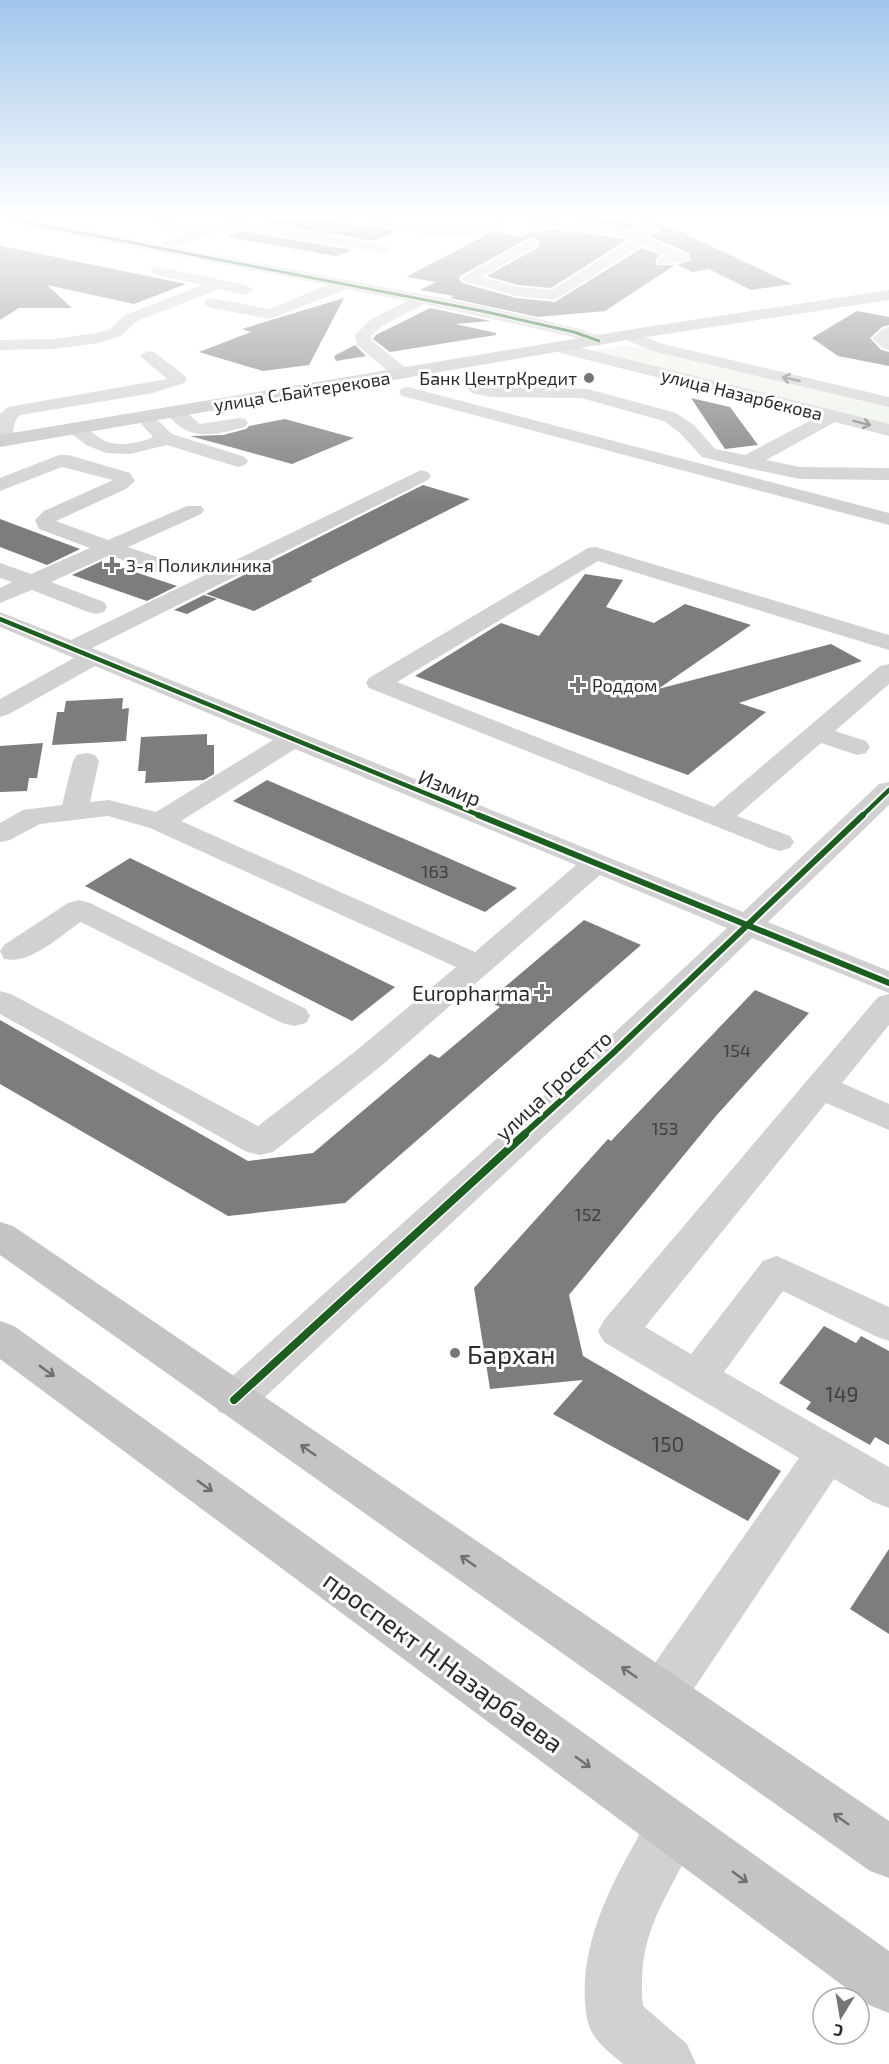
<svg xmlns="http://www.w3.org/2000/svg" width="889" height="2064" viewBox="0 0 889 2064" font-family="'Exo 2',sans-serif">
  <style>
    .green { fill: #eef3ea }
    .building { fill: #7d7d7d }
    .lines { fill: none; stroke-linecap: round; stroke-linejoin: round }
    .minor { fill: #d1d1d1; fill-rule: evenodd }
    .major { fill: #c4c4c4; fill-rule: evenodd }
    .cycleway-far3-casing { stroke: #fff; stroke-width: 4.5 }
    .cycleway-far2-casing { stroke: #fff; stroke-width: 8 }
    .cycleway-far1-casing { stroke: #fff; stroke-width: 10 }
    .cycleway-casing { stroke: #fff; stroke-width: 11 }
    .cycleway-far3 { stroke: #1b5e20; stroke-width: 3 }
    .cycleway-far2 { stroke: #1b5e20; stroke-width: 4.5 }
    .cycleway-far1 { stroke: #1b5e20; stroke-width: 6 }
    .cycleway { stroke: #1b5e20; stroke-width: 8 }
    .oneway { stroke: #7e7e7e }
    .oneway2 { stroke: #707070 }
    .poi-dot { fill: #767676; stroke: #fff; stroke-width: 2 }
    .labels { text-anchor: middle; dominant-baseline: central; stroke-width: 6; stroke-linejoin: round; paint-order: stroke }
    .far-poi-label { font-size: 18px; fill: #2c2c2c; stroke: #fff; text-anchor: start }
    .far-street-label { font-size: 18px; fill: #2c2c2c; stroke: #fff }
    .number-label { font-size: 18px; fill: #404040 }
    .street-label { font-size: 21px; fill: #2c2c2c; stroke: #fff }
    .poi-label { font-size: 21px; fill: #2c2c2c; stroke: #fff; text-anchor: end }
    .near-number-label { font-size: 21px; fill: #404040 }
    .near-poi-label { font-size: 26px; fill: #2c2c2c; stroke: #fff; text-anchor: start }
    .near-street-label { font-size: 26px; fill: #2c2c2c; stroke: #fff }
  </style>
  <rect width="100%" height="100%" fill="#fff"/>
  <path class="green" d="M624 346 642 348 889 406V425L593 353 596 349Z"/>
  <g class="building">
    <path d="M283 217H312L397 231 374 241 266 223Z"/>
    <path d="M574 217H598L628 221 635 227 630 229 568 220Z"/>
    <path d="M648 219 681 232 792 284 751 290 709 269 692 272 677 265 691 260 689 253 649 236 657 234 660 229Z"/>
    <path d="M550 229 628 239 551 288 517 285 487 276 537 248 540 242 531 237 460 276 459 279 462 283 516 298 555 302 642 248 660 255 655 260 657 265H675L605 311 538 317 450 298 454 296 420 290 436 282 406 277 496 230 504 234 520 237 533 231 544 232Z"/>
    <path d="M243 231 352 250 336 256 227 237Z"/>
    <path d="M0 244 2 246 186 284 134 304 47 285 72 308H19L0 320Z"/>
    <path d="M344 298 309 365 263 371 199 352 251 332 242 329Z"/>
    <path d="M430 308 491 321 455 324 496 333V335L390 352 373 339 376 335Z"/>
    <path d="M857 311 889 317V325L882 327 870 338 881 350 889 352V366L838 356 812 338Z"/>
    <path d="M355 345 366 356 336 361 334 356Z"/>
    <path d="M691 398 730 407 758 445 725 449Z"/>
    <path d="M285 419 354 438 292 464 190 436 223 435 246 429 249 426Z"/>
    <path d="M423 485 470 499 310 580 313 581 254 611 206 594Z"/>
    <path d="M0 519 80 549 47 565 0 547Z"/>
    <path d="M102 561 177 586 147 601 72 575Z"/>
    <path d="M585 574 623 580 606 607 654 623 685 604 751 625 658 689 831 644 862 661 739 703 766 712 688 775 415 676 501 623 539 636Z"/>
    <path d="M204 595 217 599 187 614 174 610Z"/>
    <path d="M123 698 122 709 129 708 126 741 52 745 57 712H64L66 701Z"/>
    <path d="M207 734V745H214V774L204 780 145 783 146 771H138L141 737Z"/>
    <path d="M43 743 37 778H29L27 791 0 792V746Z"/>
    <path d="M267 780 423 847 517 888 485 912 233 801Z"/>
    <path d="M130 858 395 987 352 1021 85 886Z"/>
    <path d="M584 920 641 945 345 1203 228 1216 0 1084V1020L248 1161 313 1153 430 1054 439 1058 500 1007 488 1001Z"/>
    <path d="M755 990 809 1013 716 1116 569 1295 583 1356 781 1471 748 1521 553 1414 583 1380 490 1389 474 1288 608 1139 611 1141Z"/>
    <path d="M824 1326 856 1343 861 1336 889 1351V1445L875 1437 870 1445 806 1409 811 1402 779 1383Z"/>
    <path d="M889 1549V1634L850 1609Z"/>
  </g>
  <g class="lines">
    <g class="minor">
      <path d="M0 217H19L159 244 195 231 144 223 142 220 144 217 211 226 237 217H255L249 222 384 245 391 249 384 253 233 227 176 247 482 306 580 329 605 338 607 341 599 346 569 336 424 304 382 326 371 336V340L408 370 411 374 408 378H396L357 345 355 335 370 320 407 301 346 289 270 319 212 308 207 306 204 303 207 300 212 298 269 309 328 285 0 221Z"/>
      <path d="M346 217H373L439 229 474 228 502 217H529L630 231 640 228 627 217H642L658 229 656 232 642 236 688 255 690 258 683 262 659 264 657 261 659 258 667 256 642 245 555 300 517 296 463 281 461 278 531 239 536 240 538 243 536 246 481 277 517 287 552 290 634 238 512 222 476 236 439 237 353 221Z"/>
      <path d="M158 267 245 285 253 290 245 295 219 289 137 321 121 336 98 343 54 349 0 350V340L54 339 96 333 109 330 125 315 202 285 153 274 151 271 153 268Z"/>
      <path d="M889 327V350L883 348 872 338 883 329Z"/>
      <path d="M627 330 663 344 889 397V407L652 351 621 338 619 335Z"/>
      <path d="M566 344 889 424V436L835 422 766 460 800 467 889 468V480L800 479 747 468 702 457 680 433 664 421 581 398 491 397 472 393 461 381 464 377C477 374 480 384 491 387L588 389 676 413 694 425 715 449 745 455 817 417 560 353 558 349Z"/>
      <path d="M148 351 154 352 184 375 187 379 184 383 153 393 20 415C11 423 15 436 9 445L0 446V414L8 407 167 379 140 356Z"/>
      <path d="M408 387 889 513V525L402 396 399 392 402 388Z"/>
      <path d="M175 407 181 408 200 424 239 418 245 419 248 423 245 427C213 435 188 443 166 412L169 408Z"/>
      <path d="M144 412 150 413 172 434 245 457 248 461 245 465 238 467 167 445 130 454 106 453 86 445 66 429 68 425C86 421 95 439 111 443 124 446 142 442 153 437L135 417 138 413Z"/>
      <path d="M59 455H69L130 473 135 481 126 489 56 521 108 540 187 506H201L204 510 201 514 128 547 169 561 172 566 169 571C151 575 127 561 110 555L51 582 104 602 107 607 104 612 96 614 88 612 32 590 0 603V588L12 582 0 578V563L31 574 90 548 39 529 35 520 44 511 113 480 62 467 0 491V478Z"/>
      <path d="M421 470 428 472 431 476 428 480 92 648 743 912 879 784 889 782V805L768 922 889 971V993L752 938 624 1062 249 1412 234 1417 219 1412 213 1400 219 1388 600 1046 727 928 600 875 381 1066 273 1152 260 1155 247 1152 0 1014V991L11 994 258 1126 357 1050 456 967 150 828 108 816 40 824 10 840 0 842V823L23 810 62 805 73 761 77 755 86 753 95 755 99 761 90 802 109 800 156 812 273 740 95 666 9 714 0 717V699L74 658 0 627V612L71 640ZM295 749 576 865 475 952 181 821Z"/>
      <path d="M596 547 889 635V650L598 561 397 682 714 807 880 666 889 664V684L835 731 866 741 870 747 866 753 857 755 821 743 737 816 790 836 794 842 790 848 780 851 770 848 369 688 366 683 369 678 588 548Z"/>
      <path d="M79 900 90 903 306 1009 310 1016 306 1023 294 1026 282 1023 81 922C59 936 31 965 4 959L0 951 4 945 68 903Z"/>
      <path d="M889 994V1025L842 1083 889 1104V1130L826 1103 645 1327 691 1354 763 1261 777 1256 889 1307V1341L875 1336 783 1291 724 1372 889 1467V1508L873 1502 834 1479 679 1711 662 1717 645 1711 638 1694 645 1677 799 1458 604 1342 598 1331 604 1320 878 997Z"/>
      <path d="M673 1803 691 1811 699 1829C672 1895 635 1927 643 2006L687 2044 696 2064H623C608 2051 591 2040 587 2018 576 1956 606 1893 636 1841 641 1832 648 1815 656 1810 661 1807 668 1805 673 1803Z"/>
    </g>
    <g class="major">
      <path d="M889 290V300L627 340 0 447V435L627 330Z"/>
      <path d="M0 1222 13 1226 889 1821V1878L870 1871 0 1255Z"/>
      <path d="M0 1321 14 1326 889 1951V2013L869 2005 0 1359Z"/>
    </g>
    <g class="cycleway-far3-casing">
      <path id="cycleway-far3" d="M0 217 482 311 574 332 599 341"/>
    </g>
    <g class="cycleway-far2-casing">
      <g id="cycleway-far2">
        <path d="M0 619 481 816"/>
        <path d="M862 816 889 790"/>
      </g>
    </g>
    <g class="cycleway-far1-casing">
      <g id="cycleway-far1">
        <path d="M478 815 889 983"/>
        <path d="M523 1135 612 1054 863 815"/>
      </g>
    </g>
    <g class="cycleway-casing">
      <path id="cycleway" d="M234 1400 525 1134"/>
    </g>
    <use href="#cycleway-far3" class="cycleway-far3"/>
    <use href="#cycleway-far2" class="cycleway-far2"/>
    <use href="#cycleway-far1" class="cycleway-far1"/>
    <use href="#cycleway" class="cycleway"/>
  </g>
  <defs><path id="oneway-shaft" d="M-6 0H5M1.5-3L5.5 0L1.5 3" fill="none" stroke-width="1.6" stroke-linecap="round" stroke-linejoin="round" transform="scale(1.5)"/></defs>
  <g class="oneway">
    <use href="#oneway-shaft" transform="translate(791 379) rotate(-167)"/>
    <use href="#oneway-shaft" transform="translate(862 423) rotate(14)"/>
  </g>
  <g class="oneway2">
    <use href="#oneway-shaft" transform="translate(47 1371) rotate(36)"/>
    <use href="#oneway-shaft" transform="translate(308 1450) rotate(-145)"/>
    <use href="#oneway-shaft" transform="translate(205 1486) rotate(36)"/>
    <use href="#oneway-shaft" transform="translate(468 1561) rotate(-145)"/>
    <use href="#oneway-shaft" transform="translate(629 1672) rotate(-145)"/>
    <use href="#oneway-shaft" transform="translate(583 1762) rotate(36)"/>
    <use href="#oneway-shaft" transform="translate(841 1819) rotate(-145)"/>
    <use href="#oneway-shaft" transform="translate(740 1877) rotate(36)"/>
  </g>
  <linearGradient id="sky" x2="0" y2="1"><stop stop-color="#a1c6eb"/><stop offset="0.43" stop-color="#fff"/><stop offset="1" stop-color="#fff" stop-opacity="0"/></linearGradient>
  <rect width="889" height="506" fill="url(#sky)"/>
  <g class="poi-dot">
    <circle cx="589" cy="378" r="6"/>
    <path d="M109 556h6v6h6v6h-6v6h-6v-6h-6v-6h6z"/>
    <path d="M575 676h6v6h6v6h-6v6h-6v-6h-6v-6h6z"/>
    <path d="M539 983h6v6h6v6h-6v6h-6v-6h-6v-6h6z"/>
    <circle cx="455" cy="1353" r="6"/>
  </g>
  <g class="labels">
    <g class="far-poi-label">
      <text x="577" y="378" text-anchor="end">Банк ЦентрКредит</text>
      <text x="126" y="565">3-я Поликлиника</text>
      <text x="592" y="685">Роддом</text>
    </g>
    <g class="far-street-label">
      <text transform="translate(302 391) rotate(-9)">улица С.Байтерекова</text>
      <text transform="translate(742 394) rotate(14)">улица Назарбекова</text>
    </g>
    <g class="number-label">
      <text x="435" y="871">163</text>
      <text x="737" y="1050">154</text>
      <text x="665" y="1128">153</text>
      <text x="588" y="1214">152</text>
    </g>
    <g class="street-label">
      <text transform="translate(450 787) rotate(22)">Измир</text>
      <text transform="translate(553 1085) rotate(-43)">улица Гросетто</text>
    </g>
    <g class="poi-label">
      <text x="530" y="992">Europharma</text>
    </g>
    <g class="near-number-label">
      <text x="842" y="1393">149</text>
      <text x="668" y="1443">150</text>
    </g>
    <g class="near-poi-label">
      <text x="467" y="1353">Бархан</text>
    </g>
    <g class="near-street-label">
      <text transform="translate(444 1661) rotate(36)">проспект Н.Назарбаева</text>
    </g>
  </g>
  <g transform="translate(841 2016) rotate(191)"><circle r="28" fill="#ffffff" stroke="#ababab" stroke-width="1.5"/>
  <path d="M0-4.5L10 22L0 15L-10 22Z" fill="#767676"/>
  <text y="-9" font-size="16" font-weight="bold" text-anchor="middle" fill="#2c2c2c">С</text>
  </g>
</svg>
